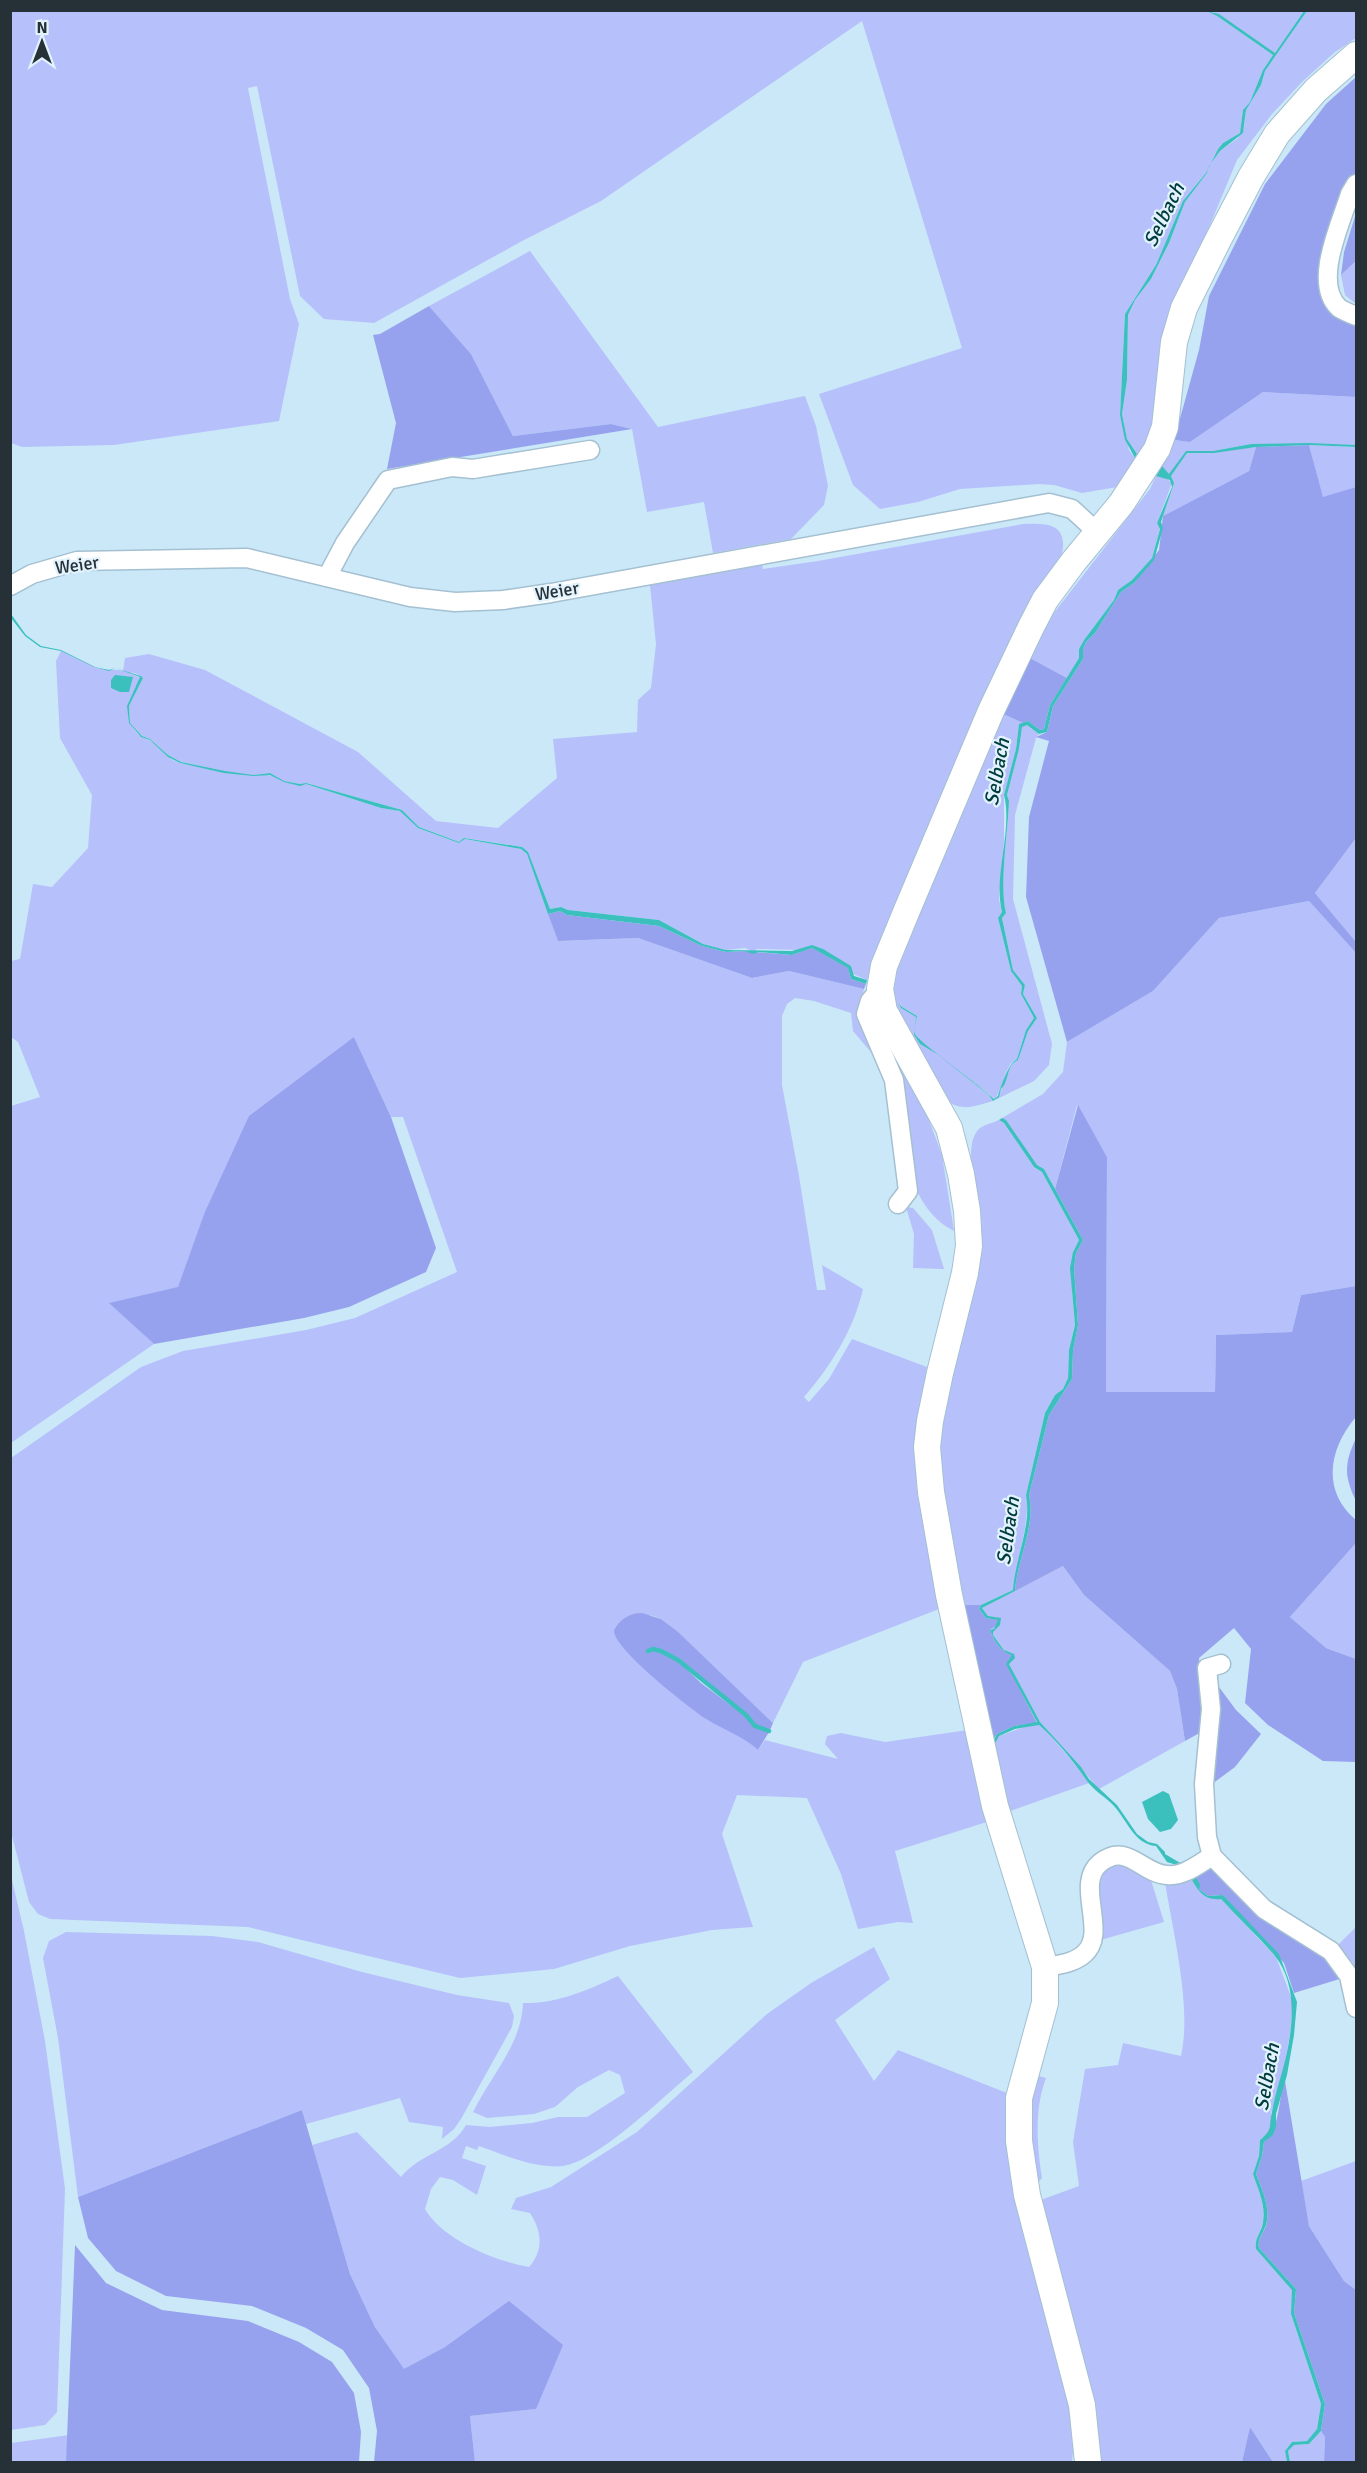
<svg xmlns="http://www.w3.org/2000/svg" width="1367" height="2473" viewBox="0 0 1367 2473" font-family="Signika,sans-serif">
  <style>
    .green { fill: #b6c0fa }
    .forest { fill: #97a2ef }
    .water { fill: #3bc0be }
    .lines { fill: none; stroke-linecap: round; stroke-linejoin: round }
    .stream { stroke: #3bc0be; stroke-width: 4.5 }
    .street-casing { stroke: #a4c0d1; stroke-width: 21 }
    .secondary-casing { stroke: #a4c0d1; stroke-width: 28 }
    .street { stroke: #fff; stroke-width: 18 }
    .secondary { stroke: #fff; stroke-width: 26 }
    .labels { text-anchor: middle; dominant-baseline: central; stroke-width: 4.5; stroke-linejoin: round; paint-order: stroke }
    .street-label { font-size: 18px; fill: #253037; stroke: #e2f3fe }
    .water-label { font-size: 20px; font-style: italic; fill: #003c3c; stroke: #e2f3fe }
  </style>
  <rect width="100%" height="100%" fill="#cbe8f9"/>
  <g class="green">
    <path d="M1207 10 1217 16 1273 55 1263 70 1250 102 1243 110 1240 133 1223 143 1218 149 1206 173 1183 201 1156 265 1125 314 1120 415 1129 450 1135 458 1129 473 1117 487 1082 493 1054 485 1039 484 960 489 918 502 880 509 853 485 819 394 962 348 862 21 601 201 522 241 374 323 324 319 300 296 257 86 248 88 290 299 299 324 279 421 114 445 22 447 11 443V11Z"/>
    <path d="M1212 11H1304L1275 53Z"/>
    <path d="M1307 11H1356V38L1335 52 1302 82 1272 114 1237 160 1210 225 1172 308 1154 426 1144 450 1137 454 1127 439 1122 414 1127 380 1128 315 1135 300 1151 279 1169 243 1185 202 1207 173 1209 166 1220 151 1238 138 1244 128 1246 110 1261 85 1265 71Z"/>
    <path d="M530 251 658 427 805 396 816 426 828 486 824 505 791 539 713 553 704 502 647 512 632 429 611 424 513 436 471 354 429 306Z"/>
    <path d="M1356 261V304L1345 295 1341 275Z"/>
    <path d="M1263 392 1356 397V445L1251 444 1213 451H1186L1169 475 1162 466 1174 440 1190 442Z"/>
    <path d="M1309 445 1356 447V487L1323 498Z"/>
    <path d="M1256 447 1249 471 1163 516 1174 483 1171 476 1187 453Z"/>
    <path d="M1156 476 1165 477 1172 483 1157 523 1160 528 1152 558 1132 580 1118 590 1114 600 1084 640 1079 649V658L1067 678 1028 657 1040 631 1150 489Z"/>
    <path d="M1023 524C1047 523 1068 523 1062 554L1022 621 867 980 798 950 757 949 754 952 745 948 726 950 703 944 659 920 568 910 561 907 550 909 528 853 522 847 465 838 459 842 419 827 402 810 306 783 300 784 284 781 270 773 253 775 225 771 181 762 168 755 150 739 142 736 130 723 129 706 143 678C140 675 134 672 129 673L141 678C130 697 120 718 139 735 143 738 148 739 151 741 161 749 168 760 180 763 186 765 193 765 199 766 224 771 240 774 267 775 280 775 289 788 306 784L381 808 401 811 418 828 459 843 465 839 521 849 527 854 558 941 638 938 752 978 789 971 864 989 857 1016 881 1064 853 1031 851 1013 814 1001 795 998 787 1004 782 1016V1085L799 1176 817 1290H826L822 1265 863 1289C854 1329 831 1366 804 1397L809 1402 829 1379 852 1339 927 1367 915 1444 917 1493 939 1609 803 1662 773 1723 661 1619C646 1611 622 1614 614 1630L706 1719 747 1740 758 1750 765 1740 838 1759 825 1744 827 1736 841 1733 885 1742 968 1730 990 1821 895 1851 913 1923 898 1922 858 1929 841 1874 807 1798 737 1795 722 1834 753 1927 712 1930 630 1946 554 1969 460 1978 248 1927 50 1919 38 1914 29 1902 10 1828 11 1458 141 1367 183 1351 306 1330 355 1318 457 1272 403 1117H391L354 1037 204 1214 178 1288 110 1303 154 1344 11 1443V1106L40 1097 18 1042 11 1037V961L20 959 33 884 52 887 88 848 92 795 60 738 56 661 61 651C73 656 84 662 95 667 105 672 113 668 123 671L125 658 149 654 205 670 358 752 436 821 498 828 557 778 553 739 637 732 638 700 651 688 656 644 650 585 762 565 763 569 818 561Z"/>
    <path d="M1001 713 1023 723 1019 724 1016 749 1004 795V841L999 899 1002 912 998 918 1011 971 1022 986 1021 994 1034 1018 1026 1030 1017 1059C1004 1065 1004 1087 995 1099 983 1087 917 1042 915 1035 914 1030 916 1021 917 1016L902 1007 900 1002 901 1008 916 1017 914 1035 920 1044 937 1054 989 1095 993 1101C978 1105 964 1112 949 1102 940 1096 895 1013 894 1001 893 982 900 960 904 942Z"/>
    <path d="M1027 725 1039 734 1036 738 1015 815 1013 899 1052 1044 1049 1065 1034 1081 995 1100C1007 1089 1003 1067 1018 1060L1028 1031 1037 1018 1023 994 1025 985 1013 970 1002 918 1006 913C999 885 1008 832 1009 801L1007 795 1019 749 1022 726Z"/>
    <path d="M1356 838V942L1315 893Z"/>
    <path d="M1309 901 1356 953V1286L1301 1295 1292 1332 1216 1335 1215 1392H1106L1107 1157 1077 1105 1055 1189 1044 1169 1037 1165 1002 1118 1043 1094 1063 1072 1067 1042 1153 991 1219 918Z"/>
    <path d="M875 1027 926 1112 942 1155 954 1231C932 1220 920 1200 911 1178Z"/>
    <path d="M999 1120 1004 1123 1034 1167 1042 1172 1079 1240 1073 1252 1072 1291 1075 1325 1069 1350 1068 1378 1063 1389 1055 1395 1045 1413 1026 1495 1028 1502 1025 1528 1013 1590 981 1605H961C951 1553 938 1501 939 1447 940 1373 978 1305 982 1232 983 1205 960 1151 978 1130 982 1125 993 1123 999 1120Z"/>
    <path d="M906 1207 913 1208 932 1230 944 1269 913 1268 914 1234Z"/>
    <path d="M1356 1543V1659L1326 1648 1290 1617Z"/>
    <path d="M1063 1566 1084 1595 1170 1671 1177 1689 1185 1741 1099 1789 1040 1722 1009 1664 1006 1652 993 1635 989 1617 982 1608Z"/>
    <path d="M1030 1725H1039C1058 1742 1074 1764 1089 1783L1005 1813 991 1745 996 1742 999 1736Z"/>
    <path d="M1115 1861 1150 1877 1164 1922 1097 1941 1095 1890 1103 1867Z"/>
    <path d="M11 1876 24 1931 45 2041 65 2189 57 2412 45 2425 11 2430Z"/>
    <path d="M1190 1876C1197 1890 1204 1900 1221 1899L1276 1957 1293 2002 1290 2034 1283 2074 1271 2113 1272 2125 1269 2132 1260 2140 1259 2156 1253 2174C1258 2190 1266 2204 1263 2221 1262 2232 1254 2238 1256 2249L1293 2290 1291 2314 1321 2404 1317 2429 1307 2441 1292 2442 1285 2451 1287 2462H1273L1250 2427 1242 2462H1097L1038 2201 1079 2186 1073 2142 1085 2069 1118 2065 1123 2043 1181 2056C1192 2007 1173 1933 1165 1882Z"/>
    <path d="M1356 1927V1976L1353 1963 1337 1946Z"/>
    <path d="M66 1932 212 1936 258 1942 362 1972 457 1995 509 2003 514 2016 512 2027 461 2119 454 2129 442 2139 443 2127 409 2122 400 2098 306 2124 302 2110 78 2197 58 2038 43 1958 49 1941Z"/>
    <path d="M874 1947 890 1979 835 2020 874 2081 898 2050 1012 2095 1067 2389 1074 2440 1072 2462H475L470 2416 536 2409 445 2347 404 2370 375 2327 350 2274 312 2145 357 2132 401 2177C419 2154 452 2151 466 2125L490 2127 532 2123 558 2117H587L625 2093 620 2075 609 2070 578 2087 555 2107 534 2114 487 2118 473 2112C491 2076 522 2043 523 2003 557 2004 588 1990 618 1976L693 2072C664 2096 598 2161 563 2166 534 2169 505 2155 479 2146L477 2150 466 2146 462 2158 486 2166 477 2195 453 2180 440 2177 431 2189 425 2209C443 2240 495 2261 529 2267 544 2250 542 2231 530 2213L511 2209 516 2198 551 2187 637 2132 767 2014 811 1983Z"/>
    <path d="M1039 2076 1046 2078C1034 2109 1037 2146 1042 2178L1036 2185C1027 2154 1023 2105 1039 2076Z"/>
    <path d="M1356 2161V2290L1344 2281 1309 2226 1301 2181Z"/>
    <path d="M1321 2431 1325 2437 1324 2462H1290L1288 2451 1294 2445 1309 2444Z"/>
    <path d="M69 2435 66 2462H11V2443Z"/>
  </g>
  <g class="forest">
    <path d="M1356 77V174L1345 192 1320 271 1356 323V397L1263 392 1190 442 1174 440 1199 350 1209 296 1265 184 1326 104Z"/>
    <path d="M1356 213V261L1341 275 1344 252Z"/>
    <path d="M429 306 471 354 513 436 611 424 632 429 387 469 396 423 373 335 380 334Z"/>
    <path d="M1309 445 1323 497 1356 487V838L1315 893 1356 942V953L1309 901 1219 918 1153 991 1067 1042 1026 897 1029 817 1049 741 1036 737 1047 732 1053 706 1083 659V649L1086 642 1095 633 1121 592 1134 583 1159 550 1163 516 1249 471 1256 447Z"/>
    <path d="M1028 657 1067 678 1050 705 1044 729 1040 730 1028 721 1023 723 1001 713Z"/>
    <path d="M560 911 567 915 659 926 702 946 726 952 744 951 792 955 812 948 848 968 851 979 866 984 864 989 789 971 752 978 638 938 558 941 548 914Z"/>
    <path d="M354 1037 391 1117 436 1248 426 1272 349 1307 304 1318 154 1344 109 1303 178 1287 204 1214 249 1116Z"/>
    <path d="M1078 1105 1107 1157 1106 1392H1215L1216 1335 1292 1332 1301 1295 1356 1286V1417C1329 1448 1321 1491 1356 1520V1543L1290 1617 1326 1648 1356 1659V1762L1323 1761 1268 1725 1245 1703 1251 1649 1234 1628 1199 1658 1205 1730 1185 1741 1177 1689 1170 1671 1084 1595 1063 1566 1015 1591C1017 1560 1036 1526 1029 1495L1049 1415 1072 1379 1073 1351 1078 1325 1074 1268 1076 1253 1083 1240 1055 1189Z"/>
    <path d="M1356 1438V1501C1344 1476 1344 1464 1356 1438Z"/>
    <path d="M961 1605H981L979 1609 986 1618 998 1620V1624L990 1630C993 1640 1002 1653 1012 1655L1007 1664 1037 1723 1014 1726 997 1734 991 1743Z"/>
    <path d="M642 1613 661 1619 678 1632 773 1723 770 1730 756 1725 746 1714 679 1659 653 1648 647 1650 648 1652 653 1650 661 1652 678 1661 701 1683 745 1716 755 1727 769 1732 758 1750C743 1736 724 1730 706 1719 689 1707 613 1649 614 1630 620 1619 630 1613 642 1613Z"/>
    <path d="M1219 1687 1236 1710 1261 1734 1235 1767 1212 1784 1216 1688Z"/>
    <path d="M1213 1867 1305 1940 1346 1977 1294 1993 1284 1963 1223 1895 1208 1896 1199 1889 1194 1873Z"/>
    <path d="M1285 2081 1309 2226 1344 2281 1356 2290V2462H1324L1325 2437 1321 2431 1325 2404 1294 2313 1296 2289 1259 2248C1257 2239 1263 2234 1266 2226 1271 2208 1262 2190 1256 2174L1262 2156 1264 2142C1281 2128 1277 2102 1285 2081Z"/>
    <path d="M302 2110 350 2274 375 2327 404 2369 445 2347 509 2301 563 2345 536 2409 470 2416 475 2462H374L377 2431 369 2388 343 2350 306 2328 252 2306 166 2296 116 2271 88 2238 78 2197Z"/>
    <path d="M75 2245 106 2283 162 2310 248 2321 299 2342 332 2362 354 2393 361 2432 359 2462H66Z"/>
    <path d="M1250 2427 1273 2462H1242Z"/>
  </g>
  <g class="water">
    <path d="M1207 11 1219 14 1275 53 1304 11H1307L1265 71 1261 85 1246 110 1243 133 1220 151 1209 166 1207 173 1185 202 1169 243 1151 279 1135 300 1128 315 1127 380 1122 414 1127 439 1137 454 1135 458 1125 440 1120 415 1125 314 1156 265 1183 201 1206 173 1218 149 1223 143 1240 133 1243 110 1250 102 1263 70 1273 55 1217 16Z"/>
    <path d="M1308 443 1356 445V447L1309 445 1256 447 1214 453H1187L1171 476 1174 483 1161 522 1163 528 1154 560 1134 583 1121 592 1095 633 1086 642 1083 649V659L1053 706 1047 732 1039 734 1027 725 1022 727 1019 749 1007 795 1009 801C1008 832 999 885 1006 913L1002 918 1013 970 1025 985 1023 994 1037 1018 1028 1031 1018 1060C1005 1066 1010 1080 1001 1089L999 1097 993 1101 989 1095 937 1054 920 1044 914 1035 916 1017 901 1008 899 1003 902 1007 917 1016C916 1021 914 1030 915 1034 917 1041 983 1087 994 1099L998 1096C1001 1086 1008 1064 1017 1059L1026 1030 1034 1018 1021 994 1022 986 1011 971 998 918 1002 912C993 875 1013 831 1004 795L1016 749 1019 724 1028 721 1040 730 1044 729 1050 705 1079 658V649L1084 640 1114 600 1118 590 1132 580 1152 558 1160 529 1157 523 1172 487 1170 480 1156 476 1162 466 1169 474 1186 451H1213L1251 444Z"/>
    <path d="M11 614 26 635 41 646 61 650 95 667 109 670 115 668 141 676 143 678 129 706 130 723 142 736 150 739 168 755 181 762 225 771 253 775 270 773 284 781 300 784 306 783 402 810 419 827 459 842 464 838 522 847 528 852 550 909 561 907 568 910 659 920 703 944 726 950 792 951 812 945 823 949 851 966 854 976 867 980 866 984 851 979 848 968 812 948 792 955 758 952 754 954 744 951 726 952 702 946 659 926 567 915 560 911 548 914 527 854 521 849 465 839 459 843 418 828 400 811 381 808 306 784 300 786 284 782 270 775 253 776 224 773 180 763 168 757 150 740 141 737 129 723 127 706 140 677 115 668 109 671 94 667 61 651 40 647 25 636 11 618Z"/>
    <path d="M115 675 133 677 129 692H120L111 688V680Z"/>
    <path d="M1002 1118 1006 1120 1037 1165 1044 1169 1083 1240 1076 1253 1074 1268 1078 1325 1073 1351 1072 1379 1049 1415 1029 1495C1036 1526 1017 1560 1015 1591L982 1608 988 1616 1001 1618 1000 1625 993 1632V1635L1004 1650 1014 1654 1015 1658 1009 1664 1040 1722 1081 1767 1089 1779 1117 1805 1137 1834 1148 1842 1157 1844 1165 1852V1854L1182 1864 1180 1866 1167 1862 1156 1846C1134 1844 1127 1820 1114 1806 1106 1797 1094 1791 1087 1781 1074 1762 1057 1741 1039 1725L1015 1729 999 1736 996 1742 991 1745 997 1734 1014 1726 1037 1722 1006 1664 1012 1655C1002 1653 993 1640 990 1630L994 1629 998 1620 986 1618 979 1609 981 1605 1013 1590C1015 1559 1032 1525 1026 1495L1045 1413 1055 1395 1063 1389 1068 1378 1069 1350 1075 1325 1070 1268 1073 1252 1079 1240 1042 1172 1034 1167 1004 1123 999 1120Z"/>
    <path d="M1163 1791 1169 1794 1178 1820 1171 1829 1160 1832 1148 1819 1142 1802Z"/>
    <path d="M1194 1873 1200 1885 1199 1889 1208 1896 1223 1895 1279 1954 1297 2002 1294 2035 1287 2075 1276 2114V2126L1273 2135 1264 2142 1262 2156 1256 2174C1262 2190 1271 2208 1266 2225 1263 2234 1257 2239 1259 2248L1296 2289 1294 2313 1325 2404 1321 2431 1309 2444 1294 2445 1288 2451 1290 2462H1287L1285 2451 1292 2442 1307 2441 1317 2429 1321 2404 1291 2314 1292 2290 1256 2249C1254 2238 1262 2232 1263 2222 1266 2204 1258 2190 1253 2174L1259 2156 1260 2140C1274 2128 1268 2128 1272 2112 1273 2104 1276 2094 1278 2086 1290 2047 1303 1991 1275 1956 1258 1936 1238 1918 1221 1899 1204 1901 1197 1890 1190 1876Z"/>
  </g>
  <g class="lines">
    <path class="stream" d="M648 1651 653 1649 661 1651 678 1660 746 1715 755 1726 769 1731"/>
    <g class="street-casing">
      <g id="street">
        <path d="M1356 184 1350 194C1341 223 1312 283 1339 308 1344 311 1351 314 1356 316"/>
        <path d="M327 577 345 543 388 480 452 467 473 469 590 450"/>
        <path d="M10 586 32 574 77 561 247 558 410 597 455 602 503 600 551 593 1049 503 1072 509 1097 532"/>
        <path d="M880 989 870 1001 866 1014 894 1080 908 1191 898 1204"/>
        <path d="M1212 1856 1264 1909 1331 1951 1349 1976 1356 2008"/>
        <path d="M1045 1967C1058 1965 1074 1963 1084 1954 1109 1933 1074 1884 1100 1863 1127 1841 1142 1874 1167 1875 1183 1877 1199 1864 1212 1856L1207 1837 1204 1784 1211 1709 1207 1668 1221 1664"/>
      </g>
    </g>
    <g class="secondary-casing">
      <path id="secondary" d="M1088 2462 1082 2405 1027 2195 1019 2141V2098L1045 2003V1967L995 1806 949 1595 931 1492 927 1447 930 1421 940 1373 965 1273 969 1246 967 1211 961 1174 949 1128 884 1011 880 989 884 966 907 910 991 711 1031 627 1045 600 1074 561 1121 504 1157 449 1165 427 1174 342 1184 308 1217 242 1251 177 1277 134 1316 90 1356 55"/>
    </g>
    <use href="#street" class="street"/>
    <use href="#secondary" class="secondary"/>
  </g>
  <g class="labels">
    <g class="street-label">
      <text transform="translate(77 565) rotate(-8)">Weier</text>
      <text transform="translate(557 591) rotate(-9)">Weier</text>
    </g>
    <g class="water-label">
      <text transform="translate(1164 215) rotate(-64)">Selbach</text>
      <text transform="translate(997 772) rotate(-80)">Selbach</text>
      <text transform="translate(1008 1531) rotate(-82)">Selbach</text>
      <text transform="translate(1267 2077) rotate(-80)">Selbach</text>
    </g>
  </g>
  <rect width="1367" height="2473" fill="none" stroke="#253037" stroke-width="24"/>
  <g transform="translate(42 42)" stroke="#e2f3fe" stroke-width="4.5" paint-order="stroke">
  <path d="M0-4.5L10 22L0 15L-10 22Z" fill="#253037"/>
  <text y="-9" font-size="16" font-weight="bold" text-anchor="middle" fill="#253037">N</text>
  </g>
</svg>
